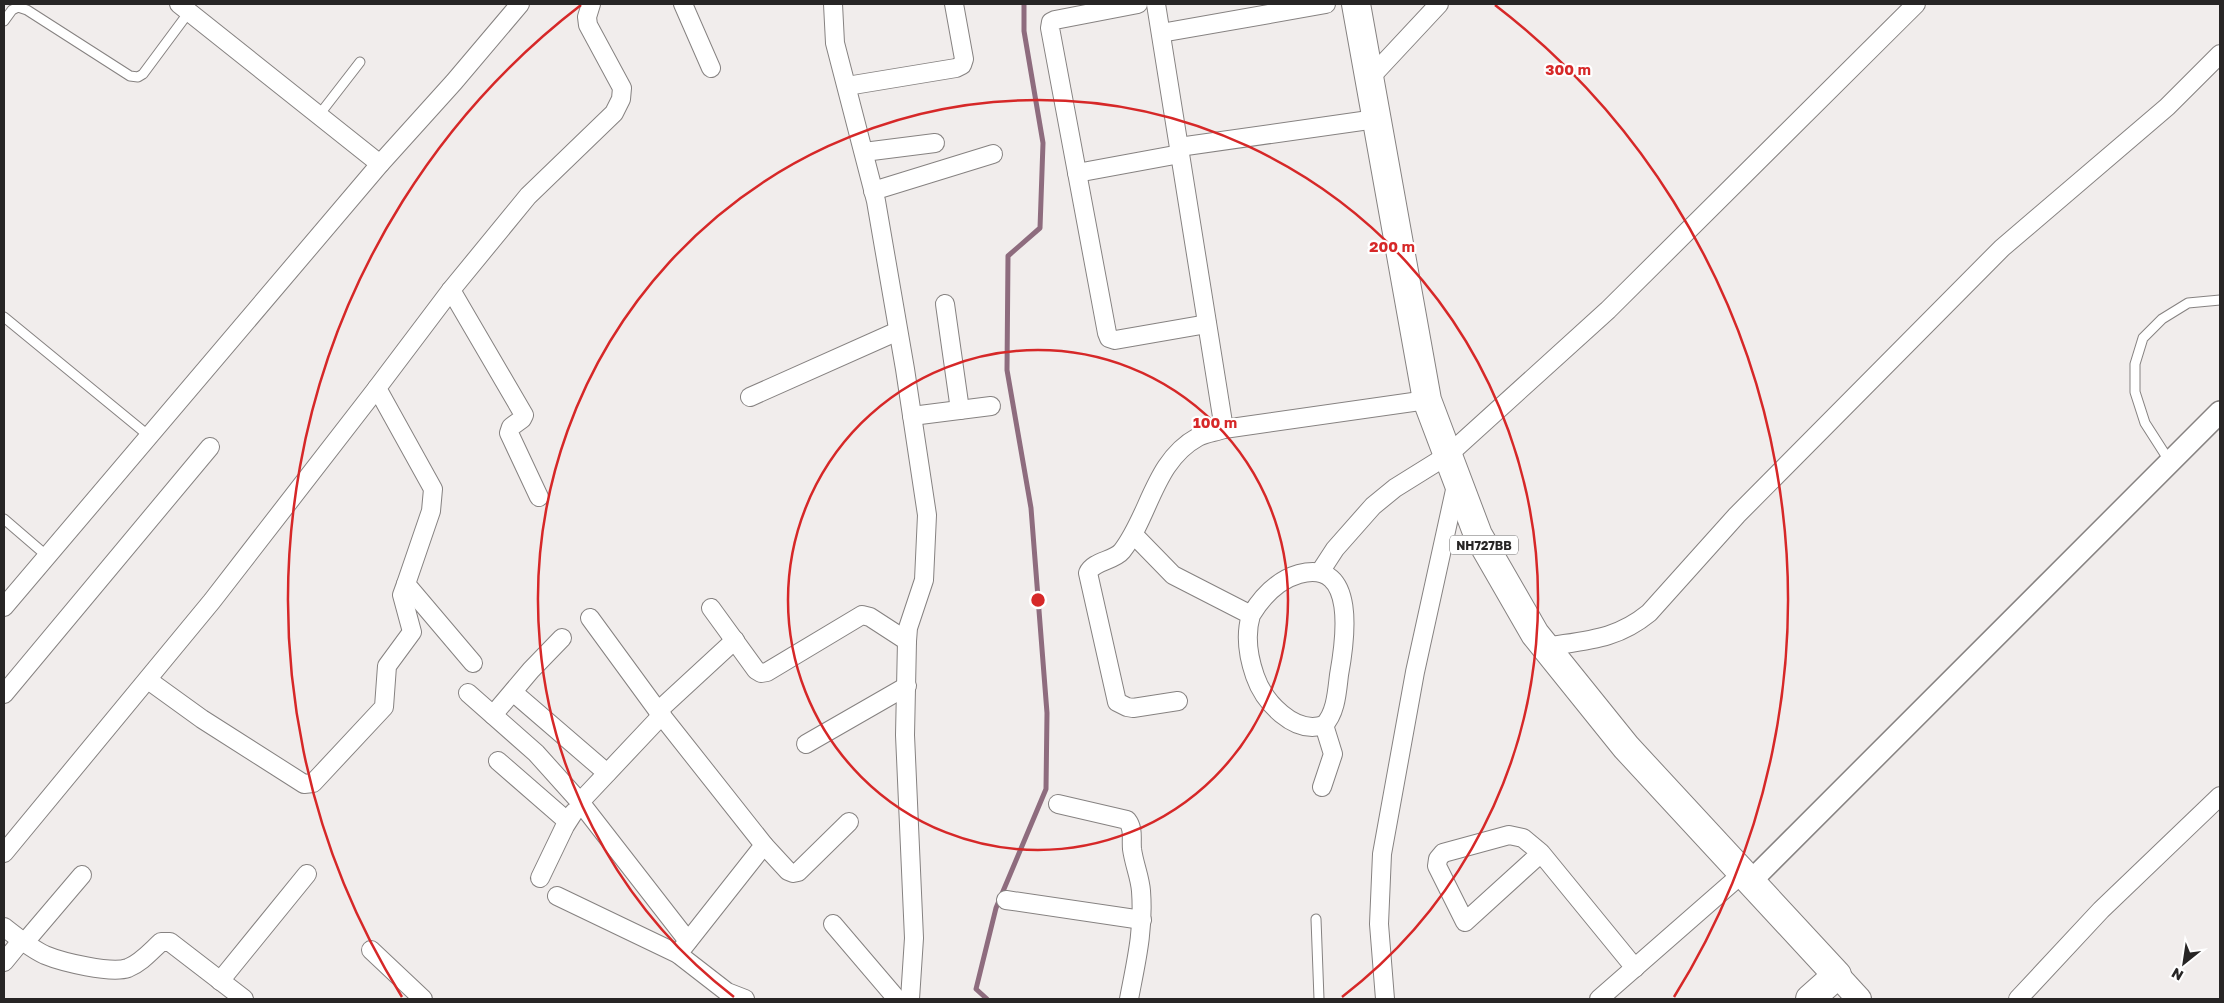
<svg xmlns="http://www.w3.org/2000/svg" width="2224" height="1003" viewBox="0 0 2224 1003" font-family="'Golos Text',sans-serif">
  <style>
    .lines { fill: none; stroke-linecap: round; stroke-linejoin: round }
    .stream { stroke: #8e6c7e; stroke-width: 5 }
    .service-casing { stroke: #868281; stroke-width: 11 }
    .minor-casing { stroke: #868281; stroke-width: 20 }
    .tertiary-casing { stroke: #868281; stroke-width: 24 }
    .secondary-casing { stroke: #868281; stroke-width: 26 }
    .trunk-casing { stroke: #868281; stroke-width: 30 }
    .service { stroke: #fff; stroke-width: 9 }
    .minor { stroke: #fff; stroke-width: 18 }
    .tertiary { stroke: #fff; stroke-width: 21 }
    .secondary { stroke: #fff; stroke-width: 24 }
    .trunk { stroke: #fff; stroke-width: 28 }
    .ring { fill: none; stroke: #d62828; stroke-width: 2.5 }
    .labels { text-anchor: middle; dominant-baseline: central; stroke-width: 4.5; stroke-linejoin: round; paint-order: stroke }
    .shield { fill: #fff; stroke: #686666; stroke-width: 1 }
    .shield-label { font-size: 12px; font-weight: bold; fill: #272525 }
    .centre { fill: #d62828; stroke: #fff; stroke-width: 2.5 }
    .ring-label { font-size: 15px; text-anchor: middle; font-weight: bold; fill: #d62828; stroke: #fff; stroke-width: 4.5; stroke-linejoin: round; paint-order: stroke }
  </style>
  <rect width="100%" height="100%" fill="#f1edec"/>
  <g class="lines">
    <path class="stream" d="M987 999 976 989 996 908 1046 789 1047 713 1031 508 1007 370 1008 256 1040 228 1043 143 1024 31V4"/>
    <g class="service-casing">
      <g id="service">
        <path d="M4 21 12 10 18 7 27 10 130 76 138 77 143 74 189 12"/>
        <path d="M319 115 360 62"/>
        <path d="M4 317 149 436"/>
        <path d="M2170 462 2145 423 2135 392V364L2143 338 2162 319 2188 303 2220 300"/>
        <path d="M4 519 47 556"/>
        <path d="M1316 919 1319 999"/>
      </g>
    </g>
    <g class="minor-casing">
      <g id="minor">
        <path d="M179 4 380 164"/>
        <path d="M683 4 711 68"/>
        <path d="M833 4 835 43 876 201 905 369 927 515 924 580 908 628 907 641 905 735 914 938 910 999"/>
        <path d="M1138 4 1055 20 1051 22 1050 28 1107 333 1109 338 1115 340 1207 324"/>
        <path d="M1156 4 1224 429"/>
        <path d="M1161 33 1326 4"/>
        <path d="M1369 79 1439 4"/>
        <path d="M847 86 956 68 962 65 964 59 954 4"/>
        <path d="M1179 147 1376 119"/>
        <path d="M864 152 935 143"/>
        <path d="M1077 173 1180 154"/>
        <path d="M873 191 993 154"/>
        <path d="M451 290 524 415 522 419 511 427 509 433 539 497"/>
        <path d="M945 304 960 410"/>
        <path d="M750 397 898 331"/>
        <path d="M912 416 991 406"/>
        <path d="M1134 535 1173 575 1251 615C1245 635 1248 656 1255 676 1264 702 1294 735 1324 725 1336 713 1337 691 1339 675 1345 642 1358 558 1299 574 1278 580 1262 597 1251 615"/>
        <path d="M1320 572 1335 549 1373 506 1395 488 1448 455 1608 310 1916 4"/>
        <path d="M4 607 380 164 454 82 520 4"/>
        <path d="M711 608 756 670 761 673 767 672 862 615 870 617 907 641"/>
        <path d="M590 618 658 711 764 845 678 954"/>
        <path d="M1545 647C1587 640 1616 640 1649 613L1737 515 2002 248 2167 107 2220 54"/>
        <path d="M473 663 406 584 431 511 433 489 377 388 451 290 528 196 614 113 621 99 622 88 588 25 587 17 591 4"/>
        <path d="M148 680 202 719 304 784 313 783 384 707 387 666 412 632 402 595 406 584"/>
        <path d="M513 692 607 773"/>
        <path d="M468 693 536 753 580 802 688 941"/>
        <path d="M4 694 210 447"/>
        <path d="M1178 701 1133 708 1127 707 1117 702 1088 573C1093 561 1114 561 1122 551 1150 515 1154 461 1198 437 1205 433 1216 432 1224 429L1427 400"/>
        <path d="M658 711 735 640"/>
        <path d="M493 715 531 670 562 638"/>
        <path d="M806 744 907 686"/>
        <path d="M498 761 567 821"/>
        <path d="M1322 787 1333 754 1324 725"/>
        <path d="M580 802 662 715"/>
        <path d="M1058 804 1127 820C1134 829 1131 838 1132 849 1134 864 1140 877 1141 891 1144 930 1136 962 1129 999"/>
        <path d="M764 845 788 871 793 873 798 872 849 822"/>
        <path d="M4 853 212 601 377 388"/>
        <path d="M1541 853 1523 838 1509 835 1443 853 1438 859 1437 866 1465 922 1541 853 1635 968"/>
        <path d="M540 878 565 826 574 812"/>
        <path d="M557 896 678 954 727 992 745 999"/>
        <path d="M1006 900 1142 920"/>
        <path d="M833 924 897 999"/>
        <path d="M4 927C17 937 30 948 45 955 62 962 111 974 128 968 141 963 151 951 161 942H170L244 999"/>
        <path d="M25 942 82 875"/>
        <path d="M371 950 423 999"/>
        <path d="M4 962 22 940"/>
        <path d="M220 981 307 874"/>
        <path d="M1385 999 1379 924 1382 854 1415 672 1457 481"/>
        <path d="M1599 999 1743 873"/>
        <path d="M2018 999 2101 910 2220 796"/>
      </g>
    </g>
    <g class="tertiary-casing">
      <path id="tertiary" d="M1751 881 2220 412"/>
    </g>
    <g class="secondary-casing">
      <path id="secondary" d="M1837 975 1859 999"/>
    </g>
    <g class="trunk-casing">
      <path id="trunk" d="M1356 4 1427 400 1478 535 1535 634 1626 747 1837 975 1810 999"/>
    </g>
    <use href="#service" class="service"/>
    <use href="#minor" class="minor"/>
    <use href="#tertiary" class="tertiary"/>
    <use href="#secondary" class="secondary"/>
    <use href="#trunk" class="trunk"/>
  </g>
  <g class="ring">
    <circle cx="1038" cy="600" r="250"/>
    <path d="M734 997A500 500 0 1 1 1342 997"/>
    <path d="M402 997A750 750 0 0 1 581 5M1495 5A750 750 0 0 1 1674 997"/>
  </g>
  <g class="labels">
    <rect class="shield" x="1450" y="535.5" width="68" height="19" rx="4"/>
    <g class="shield-label">
      <text x="1484" y="545">NH727BB</text>
    </g>
  </g>
  <circle cx="1038" cy="600" r="8" class="centre"/>
  <g class="ring-label">
    <text x="1568" y="75">300 m</text>
    <text x="1392" y="252">200 m</text>
    <text x="1215" y="428">100 m</text>
  </g>
  <rect width="2224" height="1003" fill="none" stroke="#272525" stroke-width="10"/>
  <g transform="translate(2184 963) rotate(210)" stroke="#ffffff" stroke-width="4" paint-order="stroke">
  <path d="M0-4L9 19L0 12L-9 19Z" fill="#272525"/>
  <text y="-8" font-size="14" font-weight="bold" text-anchor="middle" fill="#272525">N</text>
  </g>
</svg>
